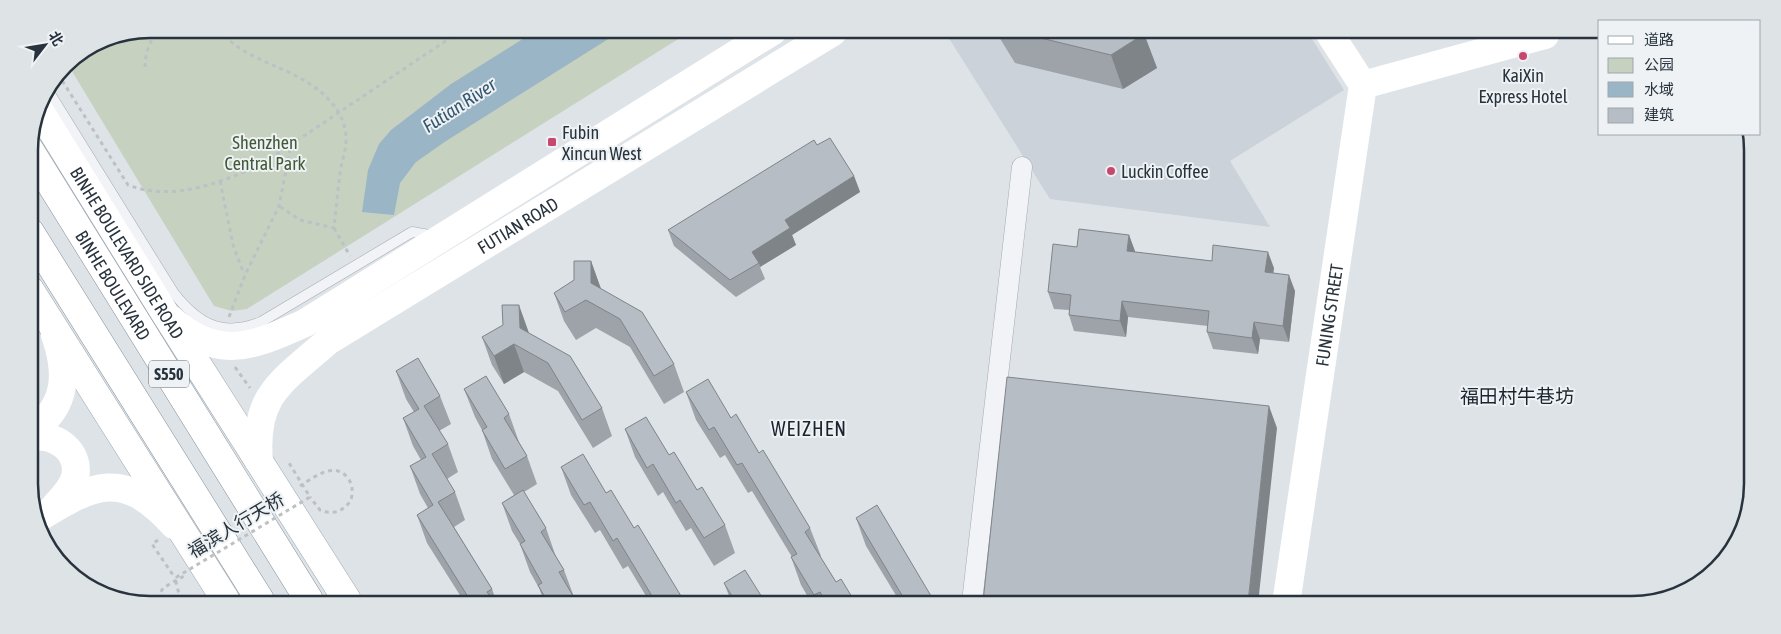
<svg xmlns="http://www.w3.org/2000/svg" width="1781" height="634" viewBox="0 0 1781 634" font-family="'Asap Condensed','Noto Sans SC',sans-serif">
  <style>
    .built { fill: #ccd2d9 }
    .green { fill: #c6d1c0 }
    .water { fill: #9ab5c6 }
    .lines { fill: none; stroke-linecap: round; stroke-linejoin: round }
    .lane-casing { stroke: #a4abb1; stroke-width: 11 }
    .street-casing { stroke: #a4abb1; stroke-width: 21 }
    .primary-casing { stroke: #9ea9b2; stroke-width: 29 }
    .highway-casing { stroke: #86929d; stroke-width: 29 }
    .path { stroke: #bdc1c6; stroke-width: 3; stroke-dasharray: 4 4; stroke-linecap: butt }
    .lane { stroke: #f1f3f6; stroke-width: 10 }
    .street { stroke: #f1f3f6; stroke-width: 20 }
    .secondary { stroke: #fff; stroke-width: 28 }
    .primary { stroke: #fff; stroke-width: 28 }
    .highway { stroke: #fff; stroke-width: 28 }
    .path-bridge { stroke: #bdc1c6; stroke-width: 3; stroke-dasharray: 4 4; stroke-linecap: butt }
    .wall { fill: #9da3a9 }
    .shaded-wall { fill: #7f8489 }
    .building { fill: #b6bdc4; stroke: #7f8489 }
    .poi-dot { fill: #c8476c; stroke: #eef2f5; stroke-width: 2 }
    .labels { text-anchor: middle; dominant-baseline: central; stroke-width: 4; stroke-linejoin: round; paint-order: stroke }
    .shield { fill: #eef2f5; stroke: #636c74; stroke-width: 1 }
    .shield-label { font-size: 16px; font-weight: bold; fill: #28333d }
    .poi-label { font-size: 18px; fill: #28333d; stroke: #eef2f5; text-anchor: start }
    .park-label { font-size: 18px; fill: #415936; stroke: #eef2f5 }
    .street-label { font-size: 18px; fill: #28333d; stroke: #eef2f5 }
    .water-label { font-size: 19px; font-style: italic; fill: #345770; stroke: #eef2f5 }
    .neighbourhood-label { font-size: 19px; fill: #1a242e; stroke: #eef2f5 }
    .quarter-label { font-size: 20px; letter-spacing: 1px; fill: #1a242e; stroke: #eef2f5 }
    .rim { fill: none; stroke: #28333d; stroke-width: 2.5 }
  </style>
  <rect width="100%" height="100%" fill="#dee3e7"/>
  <path class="built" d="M945 32 1309 34 1344 90 1230 161 1270 227 1050 199Z"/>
  <path class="green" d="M149 29 691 31 247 309 232 311 214 306 67 63 103 38Z"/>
  <path class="water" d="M537 30 621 31 446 141 416 162 400 183 394 215 362 212 368 170 379 144 391 130 451 84Z"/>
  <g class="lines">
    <g class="lane-casing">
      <path id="lane" d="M47 89 173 292C197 323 221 338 261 322L412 232 435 236"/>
    </g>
    <g class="street-casing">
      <path id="street" d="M972 602 1022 167"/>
    </g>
    <g class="primary-casing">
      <g id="primary">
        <path id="s3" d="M38 108 166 315 347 600"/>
        <path d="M30 290 225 599"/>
      </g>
    </g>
    <g class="highway-casing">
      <g id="highway">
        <path id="s4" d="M29 149 309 600"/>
        <path d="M30 232 260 600"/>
      </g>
    </g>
    <g class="path">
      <path d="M220 29C230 46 253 56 270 64 302 77 344 98 346 137 347 146 343 157 341 167 338 187 336 208 334 228L300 220 279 206"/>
      <path d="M145 67 146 55 155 29"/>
      <path d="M58 74 128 185C173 202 220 183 262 164L462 30"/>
      <path d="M220 181 233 245 244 274"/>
      <path d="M334 228 350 256"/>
      <path d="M229 317 245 275 279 206 291 145"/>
      <path d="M235 367 250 388"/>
      <path d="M300 486C313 478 333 461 347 477 353 484 353 492 351 500 343 512 333 515 320 510L310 497"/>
      <path d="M158 540 152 544 175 578"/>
      <path d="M160 599 159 595 163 588 184 576"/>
    </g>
    <use href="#lane" class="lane"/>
    <use href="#street" class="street"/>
    <g class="secondary">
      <path d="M1363 85 1545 35"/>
      <path d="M168 317C217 361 250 348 305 323L773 31"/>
      <path d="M31 431C68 407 68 372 55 335"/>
      <path d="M31 438C54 432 81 451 75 477 72 489 63 497 55 506"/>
      <path id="s1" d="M259 461C253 394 283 381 328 341L833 32"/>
      <path d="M37 519C94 484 122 468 174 525"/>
      <path id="s2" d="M1286 604 1363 85 1330 34"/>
    </g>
    <use href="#primary" class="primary"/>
    <use href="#highway" class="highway"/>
    <path class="path-bridge" d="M175 599 179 594 175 578 310 497 289 463"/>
  </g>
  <g class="wall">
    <path d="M996 32 1144 33 1157 68 1123 89 1015 63Z"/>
    <path d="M817 145 854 176 860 192 792 235 796 245 760 267 765 279 736 297 674 246 668 230Z"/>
    <path d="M1129 235 1135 252 1274 268 1273 273 1295 291 1289 342 1260 339 1258 354 1213 349 1207 332 1208 326 1128 317 1126 337 1074 331 1069 315V310L1054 309 1048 292 1077 247Z"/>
    <path d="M591 261 601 289 674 364 684 392 664 404 630 347 596 328 576 340 564 321 554 293 574 280Z"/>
    <path d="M529 333 602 408 612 436 593 448 558 391 524 372 504 384 492 365 482 337Z"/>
    <path d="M396 371 440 396 451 424 439 431 448 444 458 472 447 479 455 492 465 520 454 527 492 589 496 600H463L427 543 417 515 428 508 420 494 410 466 421 460 413 446 403 418 414 412 406 399Z"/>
    <path d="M464 389 509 414 519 442 527 456 537 484 524 492 546 528 556 557 564 570 574 597 576 601H544L539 588 530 572 520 544 512 531 502 503 514 495 492 459 482 430 475 417Z"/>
    <path d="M686 392 731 418 759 453 810 528 821 556 820 557 836 582 855 602H811L801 585 791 557H792L752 491 748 493 725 455 720 458 696 420Z"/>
    <path d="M625 429 669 455 725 525 735 553 714 566 691 528 686 531 663 492 658 496 635 457Z"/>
    <path d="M561 467 606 493 634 528 684 601H649L628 566 623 569 600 530 595 533 571 495Z"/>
    <path d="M856 518 934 601 935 602H900L866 546Z"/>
    <path d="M724 583 735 601H731Z"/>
  </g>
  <g class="shaded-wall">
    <path d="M1144 34 1157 68 1123 89 1111 55Z"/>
    <path d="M854 176 860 192 792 235 796 245 760 267 759 263 752 252 785 220Z"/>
    <path d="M1129 235 1135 251 1133 267 1127 251Z"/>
    <path d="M1268 252 1274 268 1271 289 1265 272Z"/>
    <path d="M591 261 601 289 591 283Z"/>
    <path d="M1289 275 1295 291 1289 342 1283 326Z"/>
    <path d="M1122 301 1128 317 1126 337 1120 321Z"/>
    <path d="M519 305 529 333 520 328Z"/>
    <path d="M1254 322 1260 339 1258 354 1252 338Z"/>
    <path d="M514 344 524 372 504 384 494 356Z"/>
    <path d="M1269 406 1277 428 1258 604 1248 603Z"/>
  </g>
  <g class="building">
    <path d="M1016 32 1144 33V34L1111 55Z"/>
    <path d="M830 138 854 176 785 220 790 228 752 252 759 263 730 280 668 230 814 140 817 145Z"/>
    <path d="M1079 229 1129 235 1127 251 1212 261 1213 245 1268 252 1265 272 1289 275 1283 326 1254 322 1252 338 1207 332 1209 311 1122 301 1120 321 1069 315 1071 295 1048 292 1053 244 1077 247Z"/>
    <path d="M574 261H591V283L642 312 674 364 654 376 620 319 586 300 565 312 554 293 574 280Z"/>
    <path d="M502 305H519L520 328 570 356 602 408 582 420 548 363 514 344 494 356 482 337 503 325Z"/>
    <path d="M418 358 440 396 424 406 448 444 432 454 455 492 438 502 492 589 487 592 493 600H470L417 515 433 505 410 466 426 457 403 418 419 409 396 371Z"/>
    <path d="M486 376 509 414 504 418 527 456 505 469 482 430 487 427 464 389Z"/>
    <path d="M1007 377 1269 406 1248 603 983 602Z"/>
    <path d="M708 379 731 418 736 414 759 453 763 450 810 528 805 532 836 582 841 579 855 602H826L820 592 814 595 791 557 797 554 742 463 737 465 714 427 709 430 686 392Z"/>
    <path d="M646 417 669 455 674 452 697 490 702 487 725 525 704 538 680 500 676 503 653 464 647 468 625 429Z"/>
    <path d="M583 454 606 493 611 490 634 528 638 525 684 601H655L617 538 613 541 590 502 584 505 561 467Z"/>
    <path d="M523 490 546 528 541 532 564 570 559 572 576 601H547L538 585 542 583 520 544 525 541 502 503Z"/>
    <path d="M877 505 934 601 932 602H906L856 518Z"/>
    <path d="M745 570 765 602 735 601 724 583Z"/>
  </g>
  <g class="poi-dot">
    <circle cx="1523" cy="56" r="5"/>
    <rect x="547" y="137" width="10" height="10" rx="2.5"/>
    <circle cx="1111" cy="171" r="5"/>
  </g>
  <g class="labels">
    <rect class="shield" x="149" y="360.5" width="40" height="27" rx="4"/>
    <g class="shield-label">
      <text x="169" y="374">S550</text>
    </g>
    <g class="poi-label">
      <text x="1523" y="75" text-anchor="middle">KaiXin<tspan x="1523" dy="21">Express Hotel</tspan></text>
      <text x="562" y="132">Fubin<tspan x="562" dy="21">Xincun West</tspan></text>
      <text x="1121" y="171">Luckin Coffee</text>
    </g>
    <g class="park-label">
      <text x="265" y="142">Shenzhen<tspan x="265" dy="21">Central Park</tspan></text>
    </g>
    <g class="street-label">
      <text stroke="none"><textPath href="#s1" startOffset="369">FUTIAN ROAD</textPath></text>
      <text stroke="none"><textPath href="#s3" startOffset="170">BINHE BOULEVARD SIDE ROAD</textPath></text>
      <text stroke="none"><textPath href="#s4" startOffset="160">BINHE BOULEVARD</textPath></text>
      <text stroke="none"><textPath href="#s2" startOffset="292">FUNING STREET</textPath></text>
      <text transform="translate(236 525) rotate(-31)">福滨人行天桥</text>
    </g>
    <g class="water-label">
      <text transform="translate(459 105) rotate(-33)">Futian River</text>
    </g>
    <g class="neighbourhood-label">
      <text x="1517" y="396">福田村牛巷坊</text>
    </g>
    <g class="quarter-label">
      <text x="809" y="428">WEIZHEN</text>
    </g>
  </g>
  <path d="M0 0H1781V634H0ZM150 38H1632A112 112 0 0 1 1744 150V484A112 112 0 0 1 1632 596H150A112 112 0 0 1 38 484V150A112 112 0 0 1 150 38Z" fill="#dee3e6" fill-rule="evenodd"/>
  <path class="rim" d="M150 38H1632A112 112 0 0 1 1744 150V484A112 112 0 0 1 1632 596H150A112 112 0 0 1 38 484V150A112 112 0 0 1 150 38Z"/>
  <rect x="1598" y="20" width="162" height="115" fill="#eef2f5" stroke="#9fa6ab"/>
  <rect x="1608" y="36" width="25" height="8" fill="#ffffff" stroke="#9fa6ab"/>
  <text x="1644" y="45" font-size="15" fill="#28333d">道路</text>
  <rect x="1608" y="58" width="25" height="15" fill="#c6d1c0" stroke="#9fa6ab"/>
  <text x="1644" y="70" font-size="15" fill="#28333d">公园</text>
  <rect x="1608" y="82" width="25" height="15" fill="#9ab5c6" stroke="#9fa6ab"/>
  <text x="1644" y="95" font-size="15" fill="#28333d">水域</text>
  <rect x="1608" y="108" width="25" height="15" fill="#b6bdc4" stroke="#9fa6ab"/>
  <text x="1644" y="120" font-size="15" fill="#28333d">建筑</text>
  <g transform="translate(45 45) rotate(59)" stroke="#eef2f5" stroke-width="4" paint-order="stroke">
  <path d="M0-4L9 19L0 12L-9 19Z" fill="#28333d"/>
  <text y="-8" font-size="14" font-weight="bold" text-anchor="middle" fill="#28333d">北</text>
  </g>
</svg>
